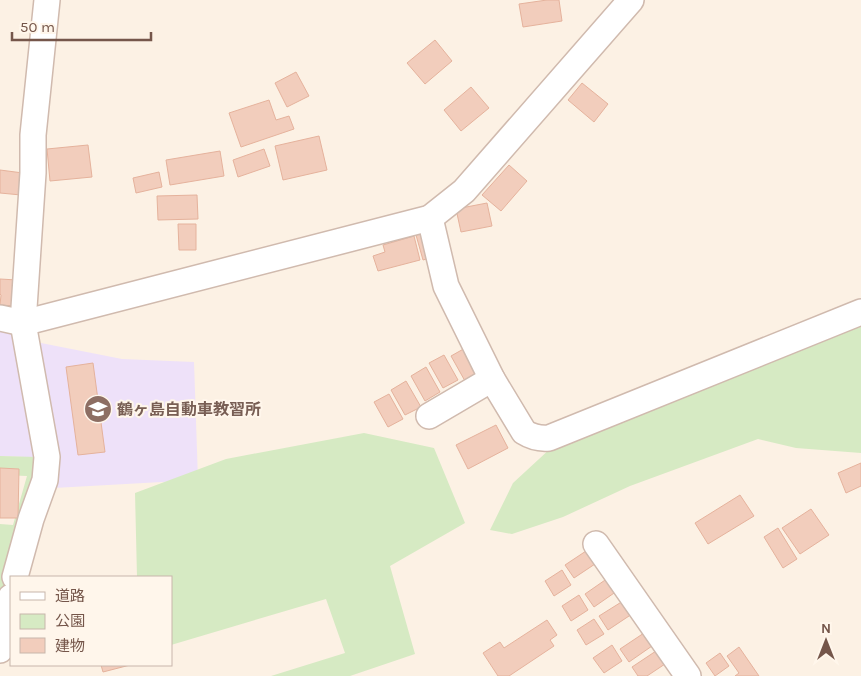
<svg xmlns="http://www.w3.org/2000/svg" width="861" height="676" viewBox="0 0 861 676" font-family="Karla,'Noto Sans JP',sans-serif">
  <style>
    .education { fill: #eee1f9 }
    .green { fill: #d6eac3 }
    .building { fill: #f2cdbc; stroke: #e5b29c }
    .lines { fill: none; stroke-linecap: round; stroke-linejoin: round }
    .minor-casing { stroke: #d0baae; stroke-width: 28 }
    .minor { stroke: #fff; stroke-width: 25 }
    .labels { text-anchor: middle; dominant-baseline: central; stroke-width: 4; stroke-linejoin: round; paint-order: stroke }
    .education-label { font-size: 16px; font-weight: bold; fill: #785e54; stroke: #fff6eb; text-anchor: start }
  </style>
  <rect width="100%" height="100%" fill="#fcf1e4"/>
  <path class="education" d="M0 329 15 333 36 342 122 359 194 362 198 480 54 488 53 458 0 456Z"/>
  <g class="green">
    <path d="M861 308V453L796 448 758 439 630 486 563 517 512 534 490 530 513 483 552 447Z"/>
    <path d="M364 433 434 448 465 523 390 566 415 654 350 676H271L345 653 326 599 171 645V577H137L135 493 226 459Z"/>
    <path d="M0 456 38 457 0 617V524L13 525 27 476 0 475Z"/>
  </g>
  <g class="building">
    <path d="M547 0H559L562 21 523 27 519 4Z"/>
    <path d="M435 40 452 61 425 84 407 63Z"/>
    <path d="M296 72 309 96 287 107 275 83Z"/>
    <path d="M582 83 608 104 594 122 568 100Z"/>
    <path d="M471 87 489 108 461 131 444 110Z"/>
    <path d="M269 100 276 120 289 116 294 129 241 147 229 113Z"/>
    <path d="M319 136 327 170 283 180 275 146Z"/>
    <path d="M88 145 92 177 50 181 47 149Z"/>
    <path d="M264 149 270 166 238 177 233 160Z"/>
    <path d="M220 151 224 176 170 185 166 160Z"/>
    <path d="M509 165 527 181 501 211 482 195Z"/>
    <path d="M0 170 23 173 21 195 0 193Z"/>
    <path d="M159 172 162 187 136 193 133 178Z"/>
    <path d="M197 195 198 219 158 220 157 196Z"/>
    <path d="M487 203 492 226 461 232 456 209Z"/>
    <path d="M178 224H196V250H179Z"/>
    <path d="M426 232 433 257 423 260 416 235Z"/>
    <path d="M414 236 420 260 378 271 373 256 385 252 383 245Z"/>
    <path d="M0 279 17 280 15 306 0 305 1 295 0 294Z"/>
    <path d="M467 347 481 372 465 381 451 356Z"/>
    <path d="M444 355 458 380 443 388 429 363Z"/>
    <path d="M93 363 105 452 78 455 66 367Z"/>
    <path d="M426 367 440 392 425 401 411 376Z"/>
    <path d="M406 381 421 407 405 415 391 390Z"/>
    <path d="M389 394 403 419 388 427 374 402Z"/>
    <path d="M496 425 508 448 468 469 456 445Z"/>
    <path d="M861 463V486L846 493 838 473Z"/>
    <path d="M0 468 19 469 18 518H0Z"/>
    <path d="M740 495 754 516 708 544 695 523Z"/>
    <path d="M811 509 829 535 800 554 782 528Z"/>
    <path d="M778 528 797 559 783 568 764 537Z"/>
    <path d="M589 549 598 562 574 578 565 565Z"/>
    <path d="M562 570 571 585 554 596 545 581Z"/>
    <path d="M608 578 617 591 594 607 585 594Z"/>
    <path d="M579 595 588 610 571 621 562 606Z"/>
    <path d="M623 601 632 614 608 630 599 616Z"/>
    <path d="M594 619 604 634 586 645 577 630Z"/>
    <path d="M547 620 557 635 550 640 554 646 509 676H498L483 653 500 642 504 648Z"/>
    <path d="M644 633 652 646 629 662 620 649Z"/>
    <path d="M612 645 622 661 604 673 593 658Z"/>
    <path d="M739 647 759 676H735L739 673 727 656Z"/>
    <path d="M656 651 665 664 647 676H638L632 667Z"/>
    <path d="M720 653 729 666 715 676 706 663Z"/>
    <path d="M101 665H130L103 672Z"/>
  </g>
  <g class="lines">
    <g class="minor-casing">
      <g id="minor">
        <path d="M430 218 446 286 492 379 524 432C532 437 539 439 549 438L861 312"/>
        <path d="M0 318 23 323 430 218 464 191 631 0"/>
        <path d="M429 416 492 379"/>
        <path d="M596 544 688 676"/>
        <path d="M15 577 31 519 45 480 47 457 23 323 33 173V135L47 0"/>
        <path d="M0 650 11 597"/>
      </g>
    </g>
    <use href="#minor" class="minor"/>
  </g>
  <defs>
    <g id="school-disc" transform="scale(1.4375)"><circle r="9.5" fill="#8d6e63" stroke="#fff6eb"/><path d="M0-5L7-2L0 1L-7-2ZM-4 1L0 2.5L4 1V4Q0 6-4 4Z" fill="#fff"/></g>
  </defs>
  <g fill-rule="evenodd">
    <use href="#school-disc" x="98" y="409"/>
  </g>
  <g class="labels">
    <g class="education-label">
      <text x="117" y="409">鶴ヶ島自動車教習所</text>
    </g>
  </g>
  <rect x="10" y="576" width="162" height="90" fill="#fff6eb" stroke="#c8b6ab"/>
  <rect x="20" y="592" width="25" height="8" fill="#ffffff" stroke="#c8b6ab"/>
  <text x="55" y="601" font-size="15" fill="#75564a">道路</text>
  <rect x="20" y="614" width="25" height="15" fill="#d6eac3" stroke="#c8b6ab"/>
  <text x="55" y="626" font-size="15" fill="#75564a">公園</text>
  <rect x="20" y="638" width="25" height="15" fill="#f2cdbc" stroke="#c8b6ab"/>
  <text x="55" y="651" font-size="15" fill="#75564a">建物</text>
  <g transform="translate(826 641)" stroke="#fff6eb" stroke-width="4" paint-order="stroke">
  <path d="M0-4L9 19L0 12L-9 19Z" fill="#75564a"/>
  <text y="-8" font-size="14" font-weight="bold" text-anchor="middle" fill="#75564a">N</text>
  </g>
  <path d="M12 32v8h139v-8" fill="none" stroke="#75564a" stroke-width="2.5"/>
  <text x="20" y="32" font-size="15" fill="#75564a" stroke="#fff6eb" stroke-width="4" paint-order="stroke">50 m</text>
</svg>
